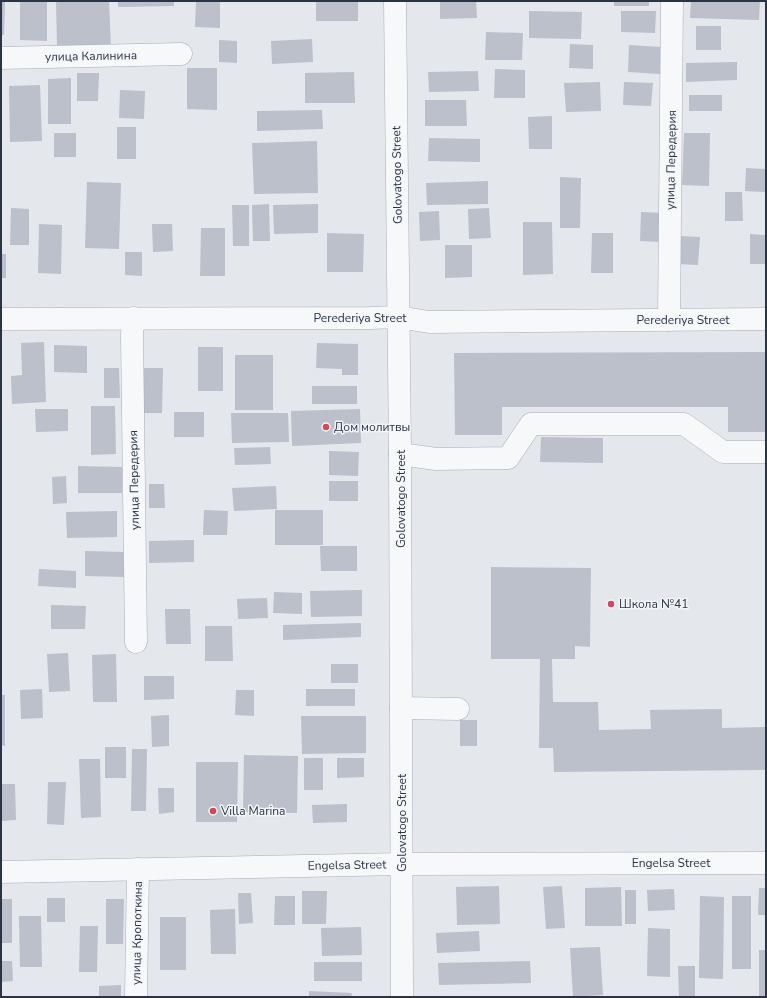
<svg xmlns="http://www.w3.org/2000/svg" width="767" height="998" viewBox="0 0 767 998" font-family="'Nunito Sans',sans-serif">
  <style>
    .building { fill: #bbc0ca }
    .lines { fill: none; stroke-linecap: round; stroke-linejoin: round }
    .minor-casing { stroke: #a9aeb7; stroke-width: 23 }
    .minor { stroke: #f7f8fa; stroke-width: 22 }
    .poi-dot { fill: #d1495b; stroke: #f4f6f9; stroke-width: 1.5 }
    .labels { text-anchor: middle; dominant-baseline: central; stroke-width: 3; stroke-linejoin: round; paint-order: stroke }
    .street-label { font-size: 12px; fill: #2b3445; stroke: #f4f6f9 }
    .poi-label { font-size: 12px; fill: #2b3445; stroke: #f4f6f9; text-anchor: start }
  </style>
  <rect width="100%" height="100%" fill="#e4e7ec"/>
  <g class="building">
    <path d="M1 1H5L4 35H1Z"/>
    <path d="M20 1H47V41L20 40Z"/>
    <path d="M56 1H109L111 48 57 49Z"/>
    <path d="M118 1H174V6L118 7Z"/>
    <path d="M196 1H220V28L195 27Z"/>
    <rect x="316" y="1" width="42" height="20"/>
    <path d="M440 1H476L477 18 440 19Z"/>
    <rect x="614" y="1" width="35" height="5"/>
    <path d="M691 1H760L759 20 690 18Z"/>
    <path d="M529 11 582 12 581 39 529 38Z"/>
    <path d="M621 11H656L655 33 621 32Z"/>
    <rect x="696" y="26" width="25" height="24"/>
    <path d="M486 32 523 33 522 60H485Z"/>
    <path d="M312 39 313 62 272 64 271 41Z"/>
    <path d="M219 40 237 41V63L219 62Z"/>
    <path d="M570 44 593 45V69L569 68Z"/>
    <path d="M629 45 661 47 660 74 628 72Z"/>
    <path d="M737 62V80L686 82V63Z"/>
    <path d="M187 68H217V110L187 109Z"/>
    <path d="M495 69 525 70V98H494Z"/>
    <path d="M478 71 479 91 429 92 428 72Z"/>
    <path d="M354 72 355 103H305V73Z"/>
    <path d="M77 73H99L98 101H77Z"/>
    <path d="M71 78V124H48V79Z"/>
    <path d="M600 82 601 111 566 112 564 83Z"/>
    <path d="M624 82 653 83 651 106 623 105Z"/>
    <path d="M40 85 42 141 10 142 9 86Z"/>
    <path d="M120 90 145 91 144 119 119 118Z"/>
    <rect x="689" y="95" width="33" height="16"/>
    <path d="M425 100H466L467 126H425Z"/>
    <path d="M322 110 323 129 257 131V111Z"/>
    <path d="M552 116V149H529L528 117Z"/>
    <rect x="117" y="127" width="19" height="32"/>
    <rect x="54" y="133" width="22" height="24"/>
    <path d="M684 133H710L709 186 682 185Z"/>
    <path d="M429 138 480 139V162L428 161Z"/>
    <path d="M317 141 318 193 254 194 252 143Z"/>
    <path d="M746 168 766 169V192L745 191Z"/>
    <path d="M560 177 581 178 580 228H560Z"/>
    <path d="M488 181V204L427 205 426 183Z"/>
    <path d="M87 182 121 183 119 249 85 248Z"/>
    <path d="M725 192H742L743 221H725Z"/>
    <path d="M269 204 270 241H253L252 205Z"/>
    <path d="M318 204V233L274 234 273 205Z"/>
    <path d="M232 205H249V246H233Z"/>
    <path d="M11 208 29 209V245H10Z"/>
    <path d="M489 208 491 238 469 239 468 209Z"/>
    <path d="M439 211 440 240 420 241 419 212Z"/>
    <path d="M641 212 663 213 661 242 640 241Z"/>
    <path d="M523 222H552L553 274 523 275Z"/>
    <path d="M39 224 62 225 61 274 38 273Z"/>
    <path d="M152 224H172L173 251 153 252Z"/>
    <path d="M201 228H225V276H200Z"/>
    <path d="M327 233 364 234 363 272H327Z"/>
    <path d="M592 233H613V273H591Z"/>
    <path d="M750 234 766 235V264H750Z"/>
    <path d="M678 236 700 237 698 265 677 264Z"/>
    <path d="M445 245H472V277L445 278Z"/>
    <path d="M125 252H142V276L125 275Z"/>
    <rect x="1" y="254" width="5" height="24"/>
    <path d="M44 342 46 402 12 404 11 376 22 375 21 343Z"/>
    <path d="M317 343 358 344V375H342V369L316 368Z"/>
    <path d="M54 345 87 346V373L54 372Z"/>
    <rect x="198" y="347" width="25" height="44"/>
    <path d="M766 352V432H728V407H502V435H455L454 353Z"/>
    <rect x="235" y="355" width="38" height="55"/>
    <path d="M104 368H119L120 398H104Z"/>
    <path d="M139 368H163L162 413H139Z"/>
    <rect x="312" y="386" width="45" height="18"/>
    <path d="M91 406H115L116 454 91 455Z"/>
    <path d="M35 409H68V431L36 432Z"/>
    <path d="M360 409 361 443 292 446 291 411Z"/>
    <rect x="174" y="412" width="30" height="25"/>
    <path d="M231 413H288L289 442 232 443Z"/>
    <path d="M541 437 603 438V463L540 462Z"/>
    <path d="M270 447 271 464 235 465 234 448Z"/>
    <path d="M329 451 359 452 358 476 329 475Z"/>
    <path d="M78 466 122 467V493H78Z"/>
    <path d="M66 476 67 503 53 504 52 477Z"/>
    <rect x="329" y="481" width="29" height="20"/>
    <path d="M149 484H164L165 508H149Z"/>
    <path d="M276 486 277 509 234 511 232 488Z"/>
    <path d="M204 510 228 511 227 535H203Z"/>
    <rect x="275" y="510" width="48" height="35"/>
    <path d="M117 511V537L67 538 66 512Z"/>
    <path d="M194 540V562L149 563V541Z"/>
    <path d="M320 546H357V571H321Z"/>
    <path d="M85 551 126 552 125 577 85 576Z"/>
    <path d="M491 567 591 568 590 647 575 646V659H552L553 702H598L599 730 651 729 650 710 722 709V728L766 727V770L554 772 553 748H539L540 659H491Z"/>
    <path d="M39 569 76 571V588L38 586Z"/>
    <path d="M362 590V616L311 617 310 591Z"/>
    <path d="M274 592 302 593V614L273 613Z"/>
    <path d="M267 598 268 618 238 619 237 599Z"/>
    <path d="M51 605 86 606 85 629H51Z"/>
    <path d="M165 609H190L191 644H166Z"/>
    <path d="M361 623V637L283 640V625Z"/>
    <path d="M205 626H232L233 661H205Z"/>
    <path d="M68 653 70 691 49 692 47 654Z"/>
    <path d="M116 654 117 702H93L92 655Z"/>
    <rect x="331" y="664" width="27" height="19"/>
    <path d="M144 676H174V699L144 700Z"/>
    <path d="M42 689 43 718 21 719 20 690Z"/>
    <rect x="306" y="689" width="49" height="17"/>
    <path d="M236 690H254V716L235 715Z"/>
    <path d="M1 695H5V746L1 745Z"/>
    <path d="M169 715V746L152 747 151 716Z"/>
    <path d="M301 716H366V753L302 754Z"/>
    <rect x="460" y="720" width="17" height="26"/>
    <rect x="105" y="747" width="21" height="31"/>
    <path d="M132 749H147L146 811H131Z"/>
    <path d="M244 755 298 756 297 813 243 812Z"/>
    <rect x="304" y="758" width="19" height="32"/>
    <path d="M337 758H364V777L337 778Z"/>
    <path d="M79 759H100L101 817 81 818Z"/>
    <path d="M196 762H238L237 822H196Z"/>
    <path d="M48 782H66L64 825 47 824Z"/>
    <path d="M1 784H15L16 820 1 821Z"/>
    <path d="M158 788H174V812L159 814Z"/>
    <path d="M347 804V822L313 823 312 805Z"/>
    <path d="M499 886 500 924 457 925 456 887Z"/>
    <path d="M562 886 565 928 546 929 543 887Z"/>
    <path d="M621 887 622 926H585V888Z"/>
    <path d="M759 888H766V915H758Z"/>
    <path d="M674 889 675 910 648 911 647 890Z"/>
    <rect x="625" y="890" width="11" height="34"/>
    <path d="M302 891H327L326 924H302Z"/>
    <path d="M238 893H251L253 923 239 924Z"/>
    <path d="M275 896H295V925H274Z"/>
    <path d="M700 896 724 897 723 979 699 978Z"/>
    <rect x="732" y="896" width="19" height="73"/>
    <rect x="47" y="898" width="18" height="24"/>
    <rect x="1" y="899" width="11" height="44"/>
    <path d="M106 899H124L123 944H106Z"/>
    <path d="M235 909 236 954H211L210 910Z"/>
    <path d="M19 916H41L42 967H20Z"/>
    <rect x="160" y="917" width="26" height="53"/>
    <path d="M80 926H98L97 972H79Z"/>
    <path d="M361 927 362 955 322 956 321 928Z"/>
    <path d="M648 928 670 929V977L647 976Z"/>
    <path d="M479 931 480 951 437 953 436 933Z"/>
    <path d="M600 947 603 995 573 997 570 948Z"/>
    <rect x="759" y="950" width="7" height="47"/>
    <path d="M1 961H12L13 981 1 982Z"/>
    <path d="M530 961 531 983 439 985 438 963Z"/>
    <rect x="314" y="962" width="48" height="19"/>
    <path d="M678 966H695V997H679Z"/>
    <path d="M121 985V997H99V986Z"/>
    <path d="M309 991 352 993 351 997H309Z"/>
  </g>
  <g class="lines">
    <g class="minor-casing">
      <g id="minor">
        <path d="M395 1 400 454 402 997"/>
        <path d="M1 58 181 54"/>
        <path d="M133 318 132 335 136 642"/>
        <path d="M1 319 370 318 398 317 429 322 766 319"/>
        <path d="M669 320 672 1"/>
        <path d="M400 454 436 459 508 458 531 424H684L723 452H766"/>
        <path d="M401 708 458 709"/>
        <path d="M1 872 402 864 766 863"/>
        <path d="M136 997 138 869"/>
      </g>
    </g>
    <use href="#minor" class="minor"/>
  </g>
  <g class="poi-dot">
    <circle cx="326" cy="427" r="4"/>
    <circle cx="611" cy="604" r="4"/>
    <circle cx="213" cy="811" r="4"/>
  </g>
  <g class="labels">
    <g class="street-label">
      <text transform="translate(91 56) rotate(-1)">улица Калинина</text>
      <text transform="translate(671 160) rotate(-89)">улица Передерия</text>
      <text transform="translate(397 175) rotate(-91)">Golovatogo Street</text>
      <text x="360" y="318">Perederiya Street</text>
      <text x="683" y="320">Perederiya Street</text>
      <text transform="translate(134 480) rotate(-91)">улица Передерия</text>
      <text transform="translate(401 499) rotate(-90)">Golovatogo Street</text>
      <text transform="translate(402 823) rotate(-90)">Golovatogo Street</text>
      <text x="671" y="863">Engelsa Street</text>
      <text transform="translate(347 865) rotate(-1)">Engelsa Street</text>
      <text transform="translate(137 933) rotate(-89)">улица Кропоткина</text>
    </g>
    <g class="poi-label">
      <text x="334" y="427">Дом молитвы</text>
      <text x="619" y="604">Школа №41</text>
      <text x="221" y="811">Villa Marina</text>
    </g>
  </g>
  <rect width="767" height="998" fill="none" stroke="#2b3445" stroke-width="4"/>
</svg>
